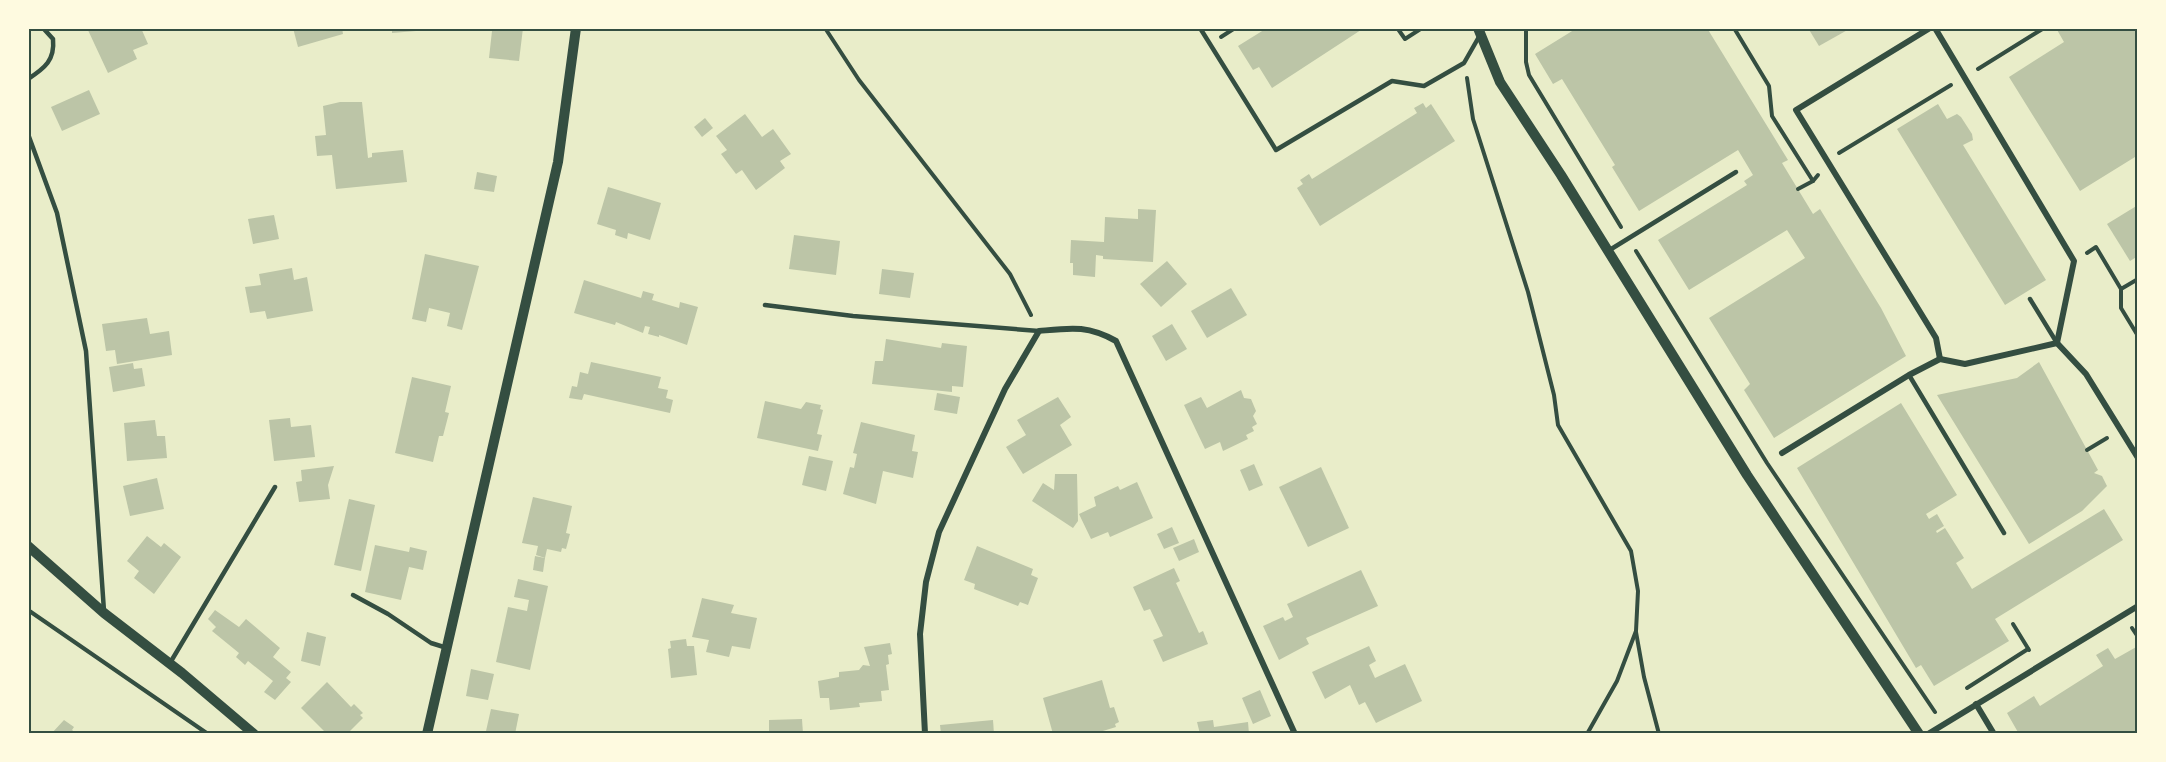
<svg xmlns="http://www.w3.org/2000/svg" width="2166" height="762" viewBox="0 0 2166 762" font-family="Roboto,sans-serif">
  <style>
    .building { fill: #bcc5a7 }
    .lines { fill: none; stroke-linecap: round; stroke-linejoin: round }
    .path { stroke: #344e41; stroke-width: 4 }
    .service { stroke: #344e41; stroke-width: 4.5 }
    .minor { stroke: #344e41; stroke-width: 6 }
    .tertiary { stroke: #344e41; stroke-width: 10 }
    .neatline { fill: none; stroke: #344e41; stroke-width: 2 }
  </style>
  <rect width="100%" height="100%" fill="#e9edc9"/>
  <g class="building">
    <path d="M87 28H141L148 44 133 50 137 59 108 73Z"/>
    <path d="M293 28H342L343 34 298 47Z"/>
    <path d="M392 28H428V30L392 33Z"/>
    <path d="M482 28H523L519 61 489 58 492 31Z"/>
    <path d="M1267 28H1364L1272 88 1259 67 1253 70 1238 46Z"/>
    <path d="M1577 28H1707L1788 160 1782 163 1813 214 1820 209 1881 308 1906 356 1774 438 1744 390 1750 384 1709 318 1805 258 1787 230 1689 290 1658 240 1747 185 1744 181 1753 175 1738 150 1639 211 1612 167 1615 165 1562 79 1553 84 1535 54Z"/>
    <path d="M1808 28H1851L1819 46Z"/>
    <path d="M2056 28H2138V160L2135 157 2080 191 2009 77 2064 42Z"/>
    <path d="M89 90 100 114 62 131 51 107Z"/>
    <path d="M340 102H362L368 158 372 157V153L403 150 407 182 336 189 332 155 317 156 315 136 326 135 323 106Z"/>
    <path d="M1423 103 1426 108 1431 104 1455 141 1320 226 1297 188 1303 184 1300 180 1309 174 1312 179 1417 113 1414 108Z"/>
    <path d="M1938 104 1947 119 1957 114 1961 117 1972 134 1973 140 1963 145 2046 280 2005 305 1897 129Z"/>
    <path d="M745 114 762 137 773 129 791 154 780 161 785 168 756 190 742 170 736 174 721 154 727 150 716 136Z"/>
    <path d="M705 118 713 128 702 137 694 127Z"/>
    <path d="M477 172 497 176 494 192 474 189Z"/>
    <path d="M608 187 661 203 650 240 628 233 627 239 615 235 616 230 597 224Z"/>
    <path d="M2138 205V256L2130 261 2107 224Z"/>
    <path d="M1138 209 1156 210 1153 262 1103 259V256L1096 255 1095 277 1073 275V263H1070L1071 240 1104 242 1105 217 1138 219Z"/>
    <path d="M274 215 279 239 253 244 248 219Z"/>
    <path d="M794 235 840 241 836 275 789 269Z"/>
    <path d="M425 254 479 266 462 330 447 326 450 313 429 308 426 322 412 319Z"/>
    <path d="M1167 261 1187 284 1161 307 1140 284Z"/>
    <path d="M292 268 294 280 307 277 313 311 267 319 265 311 250 313 245 287 261 285 259 274Z"/>
    <path d="M882 269 914 273 910 298 879 294Z"/>
    <path d="M584 280 641 298 643 291 654 294 652 300 679 308 680 302 698 307 687 345 659 335V337L648 334 650 327 645 326 643 333 616 322 615 325 574 313Z"/>
    <path d="M1231 288 1247 315 1207 338 1191 311Z"/>
    <path d="M147 318 150 334 169 331 172 355 117 364 115 350 106 351 102 324Z"/>
    <path d="M1172 324 1187 349 1166 361 1152 336Z"/>
    <path d="M886 339 941 348 942 343 967 346 963 387 952 386V392L872 384 875 361H883Z"/>
    <path d="M591 362 661 377 658 388 668 390 666 398 673 400 670 413 584 394 582 400 569 398 572 386 577 387 580 372 588 374Z"/>
    <path d="M2039 362 2098 470 2094 473 2102 476 2107 486 2082 511 2029 544 1937 395 2017 378Z"/>
    <path d="M133 363 134 369 142 368 145 386 113 392 109 367Z"/>
    <path d="M412 377 451 386 445 412 449 413 443 436H439L433 462 395 453Z"/>
    <path d="M1241 390 1244 398 1251 399 1256 411 1253 416 1257 424 1252 427 1254 431 1246 435 1248 439 1223 451 1220 442 1205 449 1184 405 1201 397 1207 408Z"/>
    <path d="M937 393 960 397 957 414 934 410Z"/>
    <path d="M1058 397 1071 417 1060 425 1072 445 1023 474 1006 447 1026 435 1017 420Z"/>
    <path d="M765 401 801 409 806 402 821 405 820 409 823 410 817 434 822 435 818 451 757 438Z"/>
    <path d="M1901 403 1957 495 1926 514 1929 519 1937 514 1944 526 1936 531 1937 533 1945 528 1964 558 1956 563 1972 589 2104 509 2123 540 1995 619 2009 641 1934 686 1921 665 1916 668 1797 468Z"/>
    <path d="M290 418 291 427 311 425 315 457 274 461 269 420Z"/>
    <path d="M155 420 157 436H165L167 458 127 461 124 423Z"/>
    <path d="M861 422 915 435 912 451 918 452 913 478 883 471 876 504 843 494 850 467 854 468 857 454 853 453Z"/>
    <path d="M809 456 833 461 826 491 802 485Z"/>
    <path d="M1254 464 1263 485 1249 491 1240 470Z"/>
    <path d="M334 466 328 485 330 499 299 502 296 482 302 481 301 470Z"/>
    <path d="M1321 467 1349 528 1308 547 1279 487Z"/>
    <path d="M1055 474H1077L1078 521 1073 528 1032 501 1043 483 1054 490Z"/>
    <path d="M157 478 164 509 130 516 123 486Z"/>
    <path d="M1137 482 1153 518 1110 537 1108 532 1091 539 1079 514 1096 506 1094 497 1118 486 1120 490Z"/>
    <path d="M533 497 572 506 566 533 570 534 566 549 562 548 561 552 547 549 545 558 536 555 538 546 522 543Z"/>
    <path d="M349 499 375 505 361 571 334 565Z"/>
    <path d="M1172 527 1179 543 1164 549 1157 534Z"/>
    <path d="M147 536 161 547 164 543 181 557 154 594 134 578 139 571 127 561Z"/>
    <path d="M1194 539 1199 552 1179 561 1173 548Z"/>
    <path d="M375 545 409 552 410 547 427 551 423 570 409 567 401 600 365 592Z"/>
    <path d="M977 546 1033 569 1031 575 1038 578 1028 605 1020 602 1018 606 974 589 975 584 964 580Z"/>
    <path d="M535 556 545 558 543 572 533 570Z"/>
    <path d="M1174 568 1180 581 1176 583 1199 633 1203 631 1208 644 1163 662 1153 640 1163 636 1150 609 1144 611 1133 587Z"/>
    <path d="M1361 570 1378 606 1306 638 1309 644 1279 660 1263 626 1283 617 1285 621 1293 617 1287 604Z"/>
    <path d="M518 579 548 586 530 670 496 662 508 607 527 611 529 600 514 597Z"/>
    <path d="M702 598 734 605 731 613 757 618 750 649 732 646 729 657 706 652 709 640 692 637Z"/>
    <path d="M215 610 239 627 246 619 280 648 273 657 291 672 286 678 291 682 275 700 264 692 273 681 248 661 245 665 236 657 239 653 212 631 216 627 208 619Z"/>
    <path d="M307 632 326 637 320 666 301 661Z"/>
    <path d="M686 639 687 646H694L697 675 671 678 668 649 671 648 670 641Z"/>
    <path d="M890 643 892 654 888 655 889 664 886 665 889 690 881 691 882 701 859 703 860 707 830 710 829 698H820L818 681 839 677V672L859 670 863 665 870 666 864 647Z"/>
    <path d="M1369 646 1376 661 1369 665 1375 678 1405 664 1422 701 1376 723 1365 702 1359 705 1350 685 1325 699 1312 672Z"/>
    <path d="M2138 646V734H2019L2007 713 2034 696 2040 706 2103 666 2096 655 2108 648 2115 659Z"/>
    <path d="M471 669 494 674 488 700 466 696Z"/>
    <path d="M1102 680 1110 708 1114 707 1119 722 1115 724 1116 727 1093 734H1053L1043 698Z"/>
    <path d="M327 682 351 707 354 704 363 713 360 715 363 718 347 734H327L301 708Z"/>
    <path d="M1260 690 1271 716 1253 724 1242 698Z"/>
    <path d="M491 709 519 714 515 734 486 731Z"/>
    <path d="M802 719 803 734H769V720Z"/>
    <path d="M64 720 74 727 72 730 77 734H51Z"/>
    <path d="M993 720 994 734H941L940 725Z"/>
    <path d="M1213 720 1214 727 1248 722 1249 734H1200L1197 722Z"/>
  </g>
  <g class="lines">
    <g class="path">
      <path d="M825 28 859 80 1010 274 1031 315"/>
      <path d="M1526 28V62L1529 75 1621 227"/>
      <path d="M1734 28 1769 86 1772 116 1813 181"/>
      <path d="M1398 29 1405 39 1422 28"/>
      <path d="M1221 37 1235 28"/>
      <path d="M1978 69 2044 28"/>
      <path d="M1467 78 1473 119 1528 292 1554 395 1558 425 1631 551 1638 591 1636 631 1617 681 1587 734"/>
      <path d="M1839 153 1951 85"/>
      <path d="M1798 189 1813 181 1818 175"/>
      <path d="M1636 251 1767 463 1935 712"/>
      <path d="M2087 253 2096 247 2121 289 2138 279"/>
      <path d="M2121 289V308L2138 336"/>
      <path d="M2087 450 2107 438"/>
      <path d="M28 610 208 734"/>
      <path d="M2013 624 2029 650"/>
      <path d="M2132 628 2138 637"/>
      <path d="M1636 632 1644 677 1659 734"/>
      <path d="M1967 688 2028 649"/>
    </g>
    <g class="service">
      <path d="M1200 28 1276 150 1392 81 1424 86 1464 63 1480 35"/>
      <path d="M28 79C45 68 55 60 53 39L43 28"/>
      <path d="M28 134 57 213 86 351 104 611"/>
      <path d="M1608 251 1736 172"/>
      <path d="M2030 299 2057 343"/>
      <path d="M765 305 853 316 1039 331"/>
      <path d="M1909 375 2004 533"/>
      <path d="M353 595 388 614 431 643 447 648"/>
      <path d="M170 663 275 487"/>
    </g>
    <g class="minor">
      <path d="M1930 28 1796 110 1936 338 1940 359"/>
      <path d="M2057 343 2086 374 2138 458"/>
      <path d="M1782 453 1909 375 1940 359 1965 364 2057 343 2074 261 1935 28"/>
      <path d="M1976 704 1994 734"/>
      <path d="M925 734 920 634 926 582 939 532 1005 389 1039 331C1071 328 1087 325 1116 341L1295 734"/>
      <path d="M1928 734 2138 606"/>
    </g>
    <g class="tertiary">
      <path d="M1478 28 1500 82 1561 175 1747 475 1919 734"/>
      <path d="M28 546 104 613 182 673 254 734"/>
      <path d="M427 734 558 162 576 28"/>
    </g>
  </g>
  <rect width="2166" height="762" fill="none" stroke="#fefae0" stroke-width="60"/>
  <rect x="30" y="30" width="2106" height="702" class="neatline"/>
</svg>
